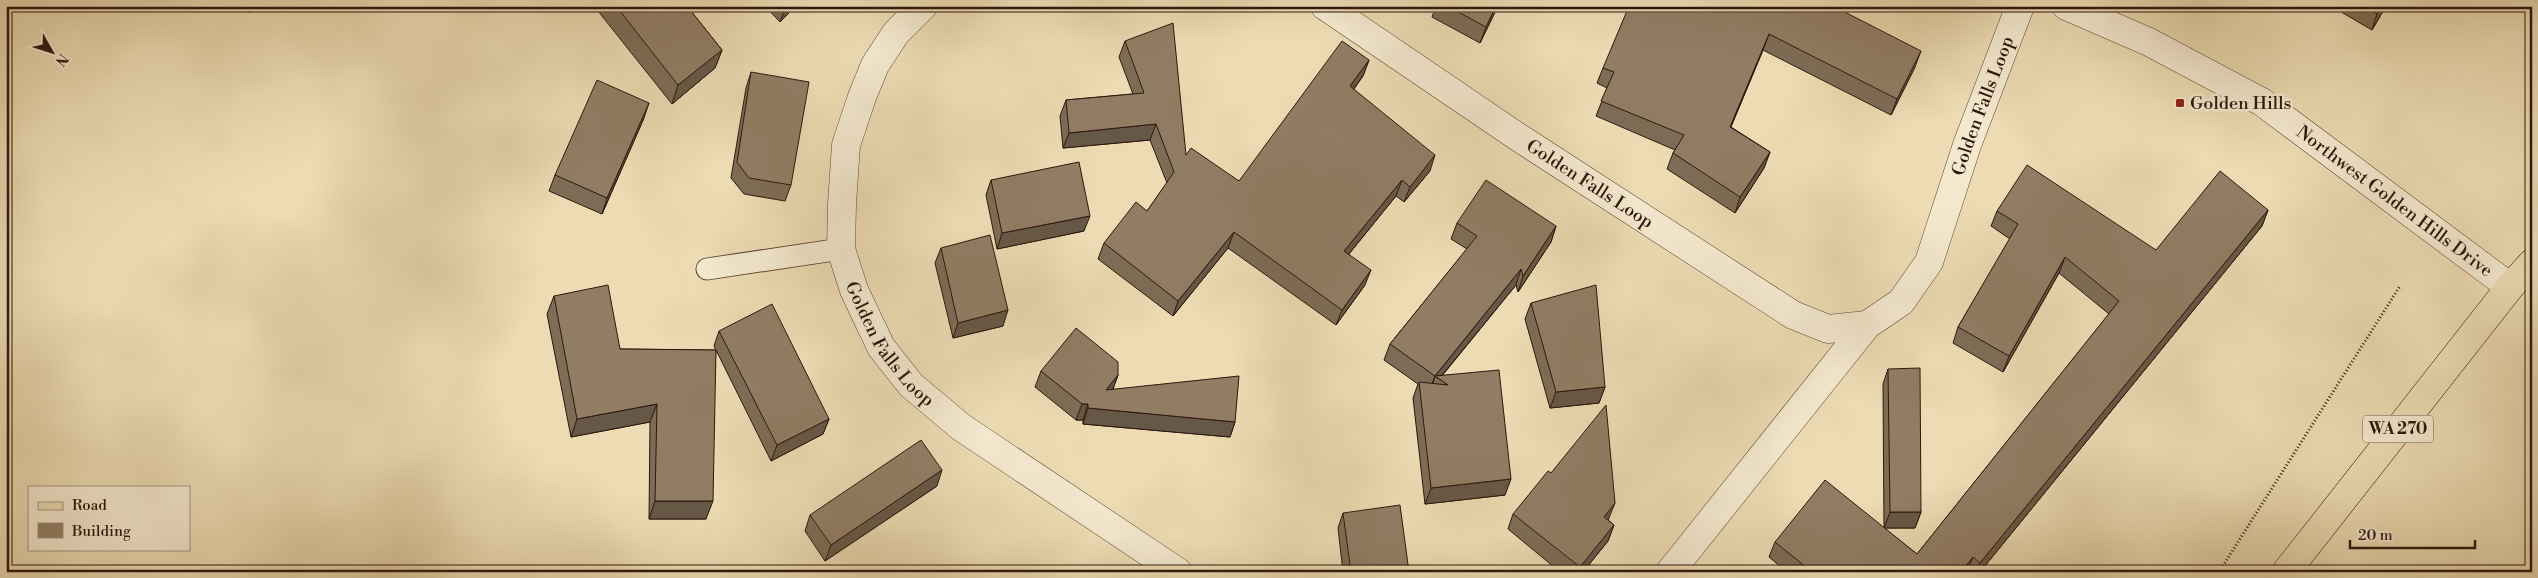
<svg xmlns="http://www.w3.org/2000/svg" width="2538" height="578" viewBox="0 0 2538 578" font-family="'Libre Bodoni',serif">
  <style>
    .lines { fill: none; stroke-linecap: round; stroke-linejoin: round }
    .lane-casing { stroke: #5e4837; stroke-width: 23 }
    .street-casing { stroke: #5e4837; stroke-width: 29 }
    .primary-casing { stroke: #2e170e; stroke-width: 29 }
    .path { stroke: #2e170e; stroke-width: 3; stroke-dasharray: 1 2.5; stroke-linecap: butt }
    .lane { stroke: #f3e8ce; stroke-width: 21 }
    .street { stroke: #f3e8ce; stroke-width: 28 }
    .primary { stroke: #ecdbb3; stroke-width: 28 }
    .wall { fill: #7d6c56; stroke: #2e170e }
    .shaded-wall { fill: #665846; stroke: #2e170e }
    .building { fill: #917d64; stroke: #2e170e }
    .poi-dot { fill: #8f2418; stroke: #f3e8ce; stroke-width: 2 }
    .labels { text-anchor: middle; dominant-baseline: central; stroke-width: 5; stroke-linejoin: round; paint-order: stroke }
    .shield { fill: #f3e8ce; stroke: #695648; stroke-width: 1 }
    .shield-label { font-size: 16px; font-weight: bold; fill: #2e170e }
    .poi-label { font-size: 18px; fill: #2e170e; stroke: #f3e8ce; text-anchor: start }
    .street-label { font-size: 18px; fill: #2e170e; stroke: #f3e8ce }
  </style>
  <rect width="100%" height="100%" fill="#ecdbb3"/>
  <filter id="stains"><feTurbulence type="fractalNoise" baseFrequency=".004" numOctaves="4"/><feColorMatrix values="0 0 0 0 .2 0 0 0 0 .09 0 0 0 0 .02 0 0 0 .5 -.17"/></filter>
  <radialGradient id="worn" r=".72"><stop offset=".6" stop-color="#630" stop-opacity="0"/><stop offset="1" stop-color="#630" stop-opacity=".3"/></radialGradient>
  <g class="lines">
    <g class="lane-casing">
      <path id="lane" d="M707 269 841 249"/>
    </g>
    <g class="street-casing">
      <g id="street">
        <path id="s1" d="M923 6 896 33 875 65 862 97 846 145 842 204 841 249 854 290 881 347 911 385 961 427 1178 572"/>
        <path id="s2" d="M1325 6 1518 137 1793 315 1828 329 1867 325"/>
        <path id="s3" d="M2066 6 2149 42 2262 102 2510 287"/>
        <path id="s4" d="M1670 572 1867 325 1901 302 1929 262 1967 145 2020 6"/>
      </g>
    </g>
    <g class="primary-casing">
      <path id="primary" d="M2286 572 2510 287 2532 263"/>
    </g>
    <path class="path" d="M2219 572 2400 286"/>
    <use href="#lane" class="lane"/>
    <use href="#street" class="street"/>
    <use href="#primary" class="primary"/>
  </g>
  <g class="wall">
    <path d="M248 6H294L248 12Z"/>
    <path d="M594 6H687L722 50 715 68 672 104Z"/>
    <path d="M765 6H796L780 22Z"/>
    <path d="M1436 6H1498L1480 43 1432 17Z"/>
    <path d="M1833 6 1915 67 1891 115 1763 50 1731 127 1770 152 1764 168 1735 213 1667 169 1673 153 1675 150 1596 116 1607 88 1597 83 1603 68Z"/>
    <path d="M2331 6H2386L2372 30Z"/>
    <path d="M1125 41 1186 155 1239 181 1369 60 1363 76 1354 89 1430 171 1404 202 1396 196 1349 254 1365 285 1336 325 1228 248 1173 316 1098 259 1104 243 1147 211 1167 183 1150 140 1063 148 1060 116 1066 100 1133 94 1119 57Z"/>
    <path d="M751 72 791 185 785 201 744 194 731 178 746 88Z"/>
    <path d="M644 118 602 214 549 191 555 175Z"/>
    <path d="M991 180 1084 231 997 249 986 195Z"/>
    <path d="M2268 210 2262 226 1980 572H1787L1769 557 1775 542 1884 528 1883 384 1888 369 1921 512 1915 528H1884L1917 554 2109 314 2059 273 2003 372 1953 343 1958 327 2010 239 1991 226 1997 211 2156 250Z"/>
    <path d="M1457 223 1556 226 1551 242 1518 292 1516 285 1442 376 1505 495 1425 504 1413 398 1418 384 1384 360 1390 344 1467 249 1451 239Z"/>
    <path d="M941 248 1003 326 953 338 935 263Z"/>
    <path d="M554 296 620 349 716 350 706 519H649L650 422 571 437 547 314Z"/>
    <path d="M1531 303 1605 387 1599 403 1550 408 1525 319Z"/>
    <path d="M719 331 829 419 823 434 771 461 714 346Z"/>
    <path d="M1041 371 1118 375 1113 389 1235 422 1230 437 1083 424V420H1076L1035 387Z"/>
    <path d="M937 486 825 561 805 531 810 515Z"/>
    <path d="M1343 513 1409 572H1343L1338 528Z"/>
    <path d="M1513 514 1609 518 1608 520 1614 525 1608 541 1583 572H1560L1508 529Z"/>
  </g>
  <g class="shaded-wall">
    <path d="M251 6H294L248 12Z"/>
    <path d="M786 6H796L780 22Z"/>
    <path d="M1496 6H1498L1480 43 1486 27Z"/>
    <path d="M2382 6H2386L2372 30 2377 14Z"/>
    <path d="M1769 34 1763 50 1724 143 1730 127Z"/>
    <path d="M722 50 715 68 672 104 678 85Z"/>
    <path d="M1921 51 1915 67 1891 115 1897 99Z"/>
    <path d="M1369 60 1363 76 1344 101 1350 86Z"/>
    <path d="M649 103 644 118 602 214 607 198Z"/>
    <path d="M1156 124 1150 140 1063 148 1069 133Z"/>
    <path d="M1770 152 1764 168 1735 213 1740 197Z"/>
    <path d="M1435 155 1430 171 1404 202 1410 187Z"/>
    <path d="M1402 180 1396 196 1339 266 1344 251Z"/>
    <path d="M2268 210 2262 226 1980 572H1977L1980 563Z"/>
    <path d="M1090 216 1084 231 997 249 1002 233Z"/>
    <path d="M1556 226 1551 242 1518 292 1523 276Z"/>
    <path d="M1234 232 1228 248 1173 316 1178 301Z"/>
    <path d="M2065 257 2059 273 2003 372 2009 356Z"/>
    <path d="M1521 269 1516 285 1439 379 1435 376 1431 389 1429 392 1435 376Z"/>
    <path d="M1371 270 1365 285 1336 325 1342 310Z"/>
    <path d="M1008 310 1003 326 953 338 958 323Z"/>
    <path d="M1118 375 1112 391 1106 390Z"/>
    <path d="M1605 387 1599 403 1550 408 1556 392Z"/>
    <path d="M657 404 650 422 571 437 577 419Z"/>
    <path d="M1082 404H1088L1083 420H1076Z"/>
    <path d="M1088 408 1235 422 1230 437 1083 424Z"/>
    <path d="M829 419 823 434 771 461 777 445Z"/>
    <path d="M942 470 937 486 825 561 831 545Z"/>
    <path d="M1511 479 1505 495 1425 504 1431 488Z"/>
    <path d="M655 501H713L706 519H649Z"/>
    <path d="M1615 503 1609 518 1598 532 1604 517Z"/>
    <path d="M1890 512H1921L1915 528H1884Z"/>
    <path d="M1614 525 1608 541 1583 572H1578L1580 567Z"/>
    <path d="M1973 557 1967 572H1961Z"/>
  </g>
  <g class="building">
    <path d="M616 6H687L722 50 678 85Z"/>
    <path d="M1447 6H1496L1486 27Z"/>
    <path d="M1629 6H1833L1921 51 1897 99 1769 34 1730 127 1770 152 1740 197 1673 153 1684 135 1601 101 1614 72 1603 68Z"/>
    <path d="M2363 6H2382L2377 14Z"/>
    <path d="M1173 23 1186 155 1191 148 1239 181 1342 41 1369 60 1350 86 1435 155 1410 187 1402 180 1344 251 1371 270 1342 310 1234 232 1178 301 1104 243 1136 202 1147 211 1174 172 1156 124 1069 133 1066 100 1144 93 1125 41Z"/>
    <path d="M751 72 809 82 791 185 749 178 737 162Z"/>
    <path d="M597 80 649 103 607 198 555 175Z"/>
    <path d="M1079 162 1090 216 1002 233 991 180Z"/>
    <path d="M2027 165 2156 250 2220 171 2268 210 1980 563 1973 557 1961 572H1812L1775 542 1825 480 1917 554 2119 301 2065 257 2009 356 1958 327 2018 224 1997 211Z"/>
    <path d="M1486 180 1556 226 1523 276 1521 269 1435 376 1390 344 1477 236 1457 223Z"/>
    <path d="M990 235 1008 310 958 323 941 248Z"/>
    <path d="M608 285 620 349 716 350 713 501H655L657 404 577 419 554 296Z"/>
    <path d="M1596 285 1605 387 1556 392 1531 303Z"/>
    <path d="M772 304 829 419 777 445 719 331Z"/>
    <path d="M1076 328 1118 362V375L1106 390 1239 376 1235 422 1088 408V404H1082L1041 371Z"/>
    <path d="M1920 368 1921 512H1890L1888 369Z"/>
    <path d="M1499 370 1511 479 1431 488 1419 382 1448 385 1435 376Z"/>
    <path d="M1606 405 1615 503 1604 517 1614 525 1580 567 1513 514 1548 471 1551 473Z"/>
    <path d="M921 440 942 470 831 545 810 515Z"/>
    <path d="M1400 505 1409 572H1351L1343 513Z"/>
    <path d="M918 566 920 572H895Z"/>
  </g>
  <rect class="poi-dot" x="2175" y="98" width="10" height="10" rx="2.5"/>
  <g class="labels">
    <rect class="shield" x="2363" y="415.5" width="70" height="27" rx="4"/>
    <g class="shield-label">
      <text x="2398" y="429">WA 270</text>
    </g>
    <g class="poi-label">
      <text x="2190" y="103">Golden Hills</text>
    </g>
    <g class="street-label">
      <text stroke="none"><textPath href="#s4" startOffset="571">Golden Falls Loop</textPath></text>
      <text stroke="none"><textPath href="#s2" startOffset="319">Golden Falls Loop</textPath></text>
      <text stroke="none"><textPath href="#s3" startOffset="384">Northwest Golden Hills Drive</textPath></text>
      <text stroke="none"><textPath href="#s1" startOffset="374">Golden Falls Loop</textPath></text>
    </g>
  </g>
  <rect width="2538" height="578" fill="none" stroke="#ecdbb3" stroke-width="25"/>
  <rect x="8" y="8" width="2523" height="563" fill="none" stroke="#2e170e" stroke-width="2.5"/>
  <rect x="12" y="12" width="2513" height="553" fill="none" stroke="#2e170e"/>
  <rect x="28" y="486" width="162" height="65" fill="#f3e8ce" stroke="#a49481"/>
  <rect x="38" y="502" width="25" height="8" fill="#ecdbb3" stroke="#a49481"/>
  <text x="72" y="510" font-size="15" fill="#2e170e">Road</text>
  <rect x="38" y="523" width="25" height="15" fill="#917d64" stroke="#a49481"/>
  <text x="72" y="536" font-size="15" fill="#2e170e">Building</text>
  <g transform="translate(52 52) rotate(129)" stroke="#f3e8ce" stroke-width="4" paint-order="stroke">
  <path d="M0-4L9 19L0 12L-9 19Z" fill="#2e170e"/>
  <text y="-8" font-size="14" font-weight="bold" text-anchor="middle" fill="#2e170e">N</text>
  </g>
  <path d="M2350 540v8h125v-8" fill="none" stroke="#2e170e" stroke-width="2.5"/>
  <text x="2358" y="540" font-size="15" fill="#2e170e" stroke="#f3e8ce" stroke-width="4" paint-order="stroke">20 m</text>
  <rect width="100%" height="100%" filter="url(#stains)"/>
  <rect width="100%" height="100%" fill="url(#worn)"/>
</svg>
